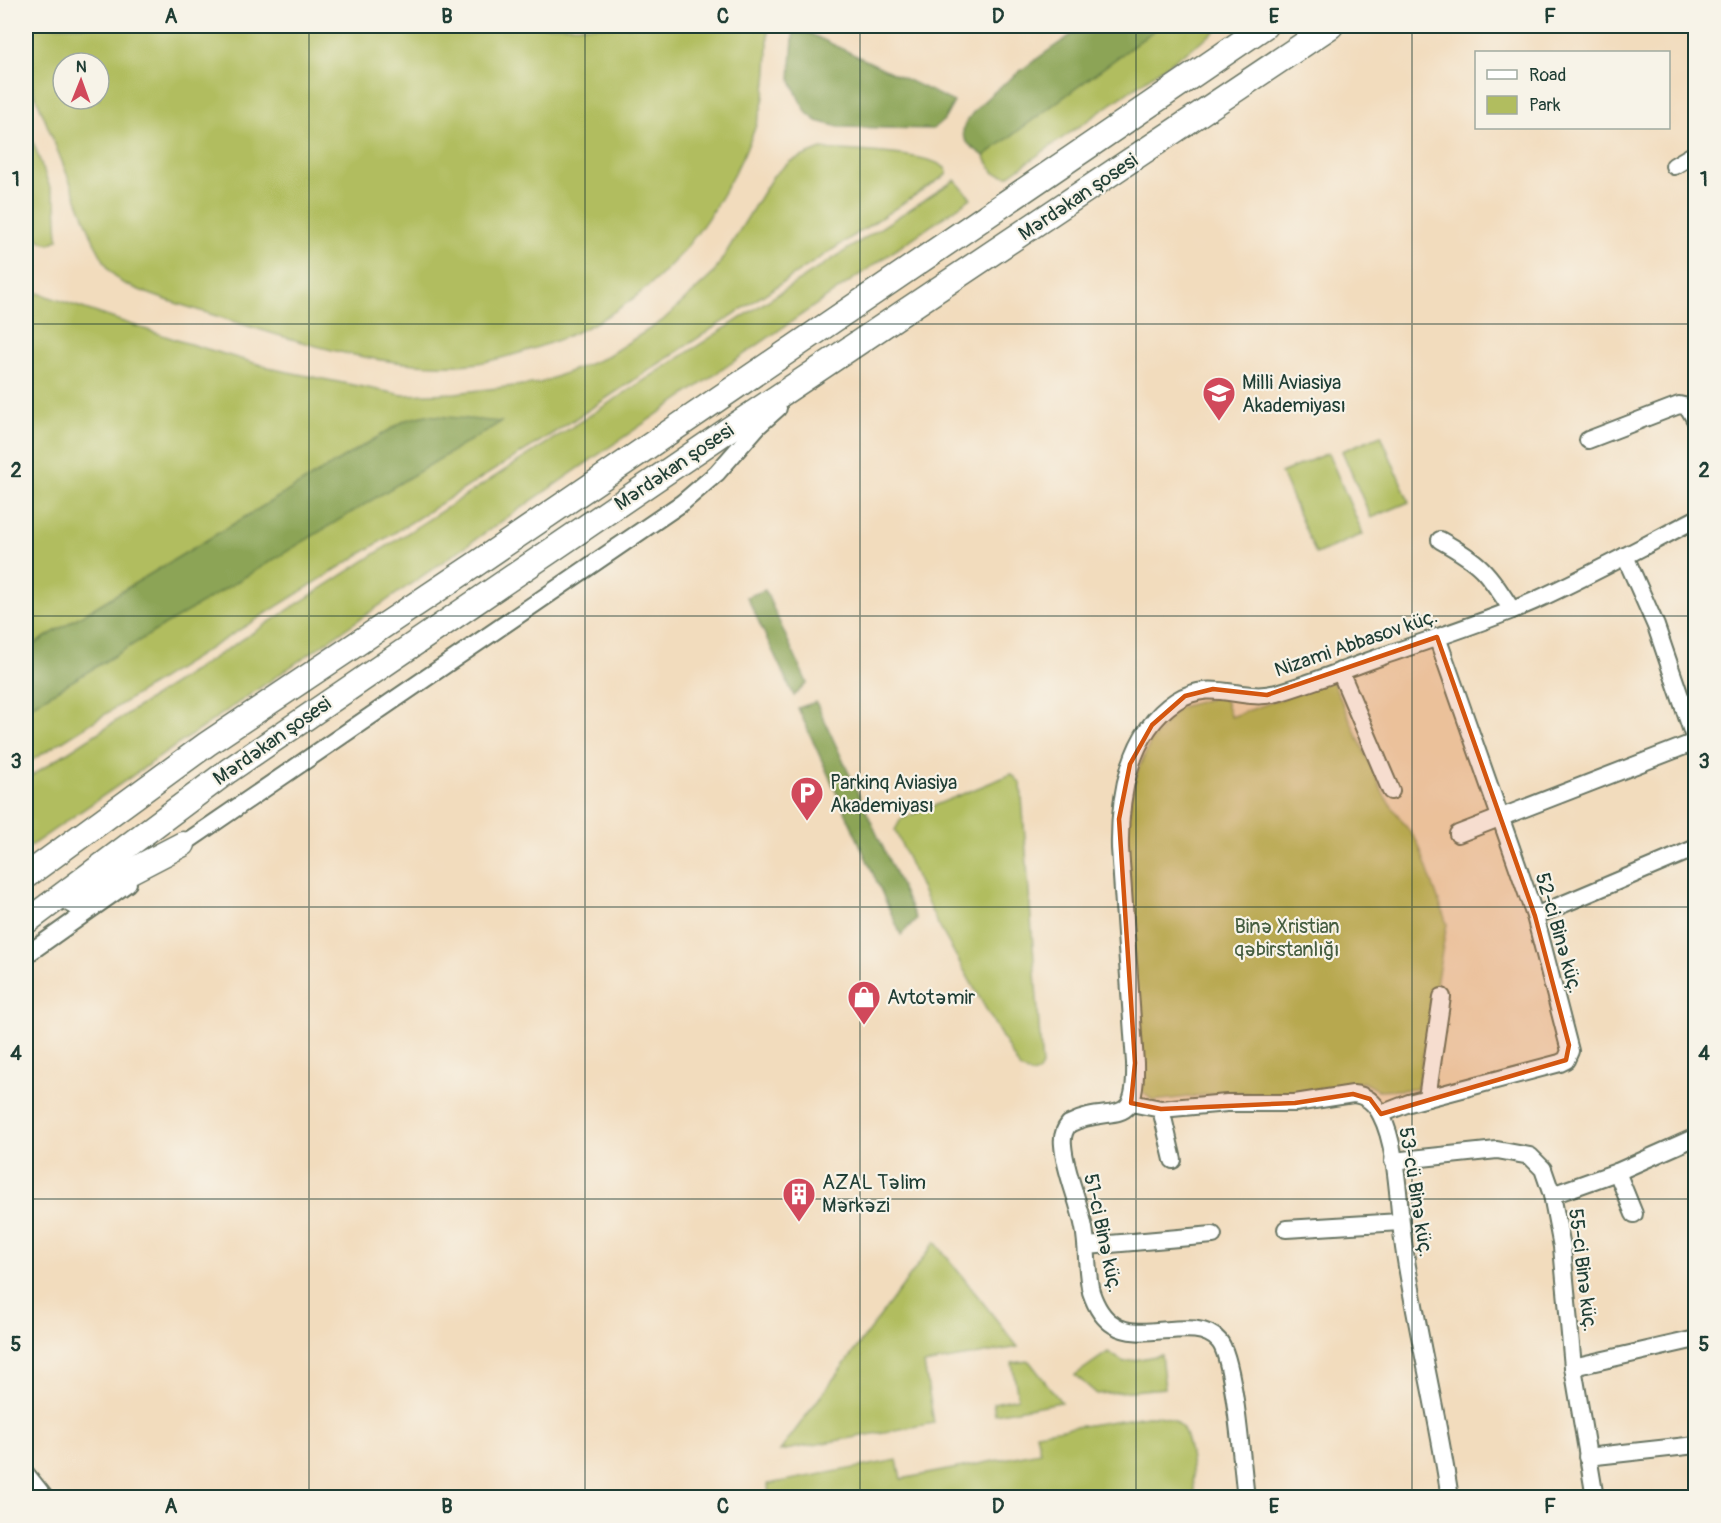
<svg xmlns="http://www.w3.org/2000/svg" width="1721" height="1523" viewBox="0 0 1721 1523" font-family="Pangolin,sans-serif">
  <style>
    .green { fill: #b1bd5f; stroke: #687d4a; stroke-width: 1.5; fill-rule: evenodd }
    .forest { fill: #8ca456; stroke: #567045; stroke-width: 1.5 }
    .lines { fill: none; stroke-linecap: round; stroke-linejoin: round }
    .minor-casing { stroke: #697564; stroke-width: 20 }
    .highway-casing { stroke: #697564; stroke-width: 27 }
    .minor { stroke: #fff; stroke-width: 16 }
    .highway { stroke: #fff; stroke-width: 24 }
    .marked { fill: #d45610; fill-opacity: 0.2; stroke: #d45610; stroke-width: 4.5; stroke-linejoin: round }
    .grid { fill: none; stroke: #1f3d34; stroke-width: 1.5; stroke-opacity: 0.55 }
    .labels { text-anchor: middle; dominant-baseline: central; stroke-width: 4.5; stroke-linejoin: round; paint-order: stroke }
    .street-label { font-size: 20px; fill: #1f3d34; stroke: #f7f3e8 }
    .poi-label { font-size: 20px; fill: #1f3d34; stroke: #f7f3e8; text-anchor: start }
    .park-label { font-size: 20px; fill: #445d3f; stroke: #f7f3e8 }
    .neatline { fill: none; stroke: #1f3d34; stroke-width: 2 }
    .grid-label { font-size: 20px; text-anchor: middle; font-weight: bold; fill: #1f3d34 }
  </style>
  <rect width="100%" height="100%" fill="#f7f3e8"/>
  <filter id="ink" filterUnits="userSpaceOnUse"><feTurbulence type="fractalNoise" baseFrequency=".0167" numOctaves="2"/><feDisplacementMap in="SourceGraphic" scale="12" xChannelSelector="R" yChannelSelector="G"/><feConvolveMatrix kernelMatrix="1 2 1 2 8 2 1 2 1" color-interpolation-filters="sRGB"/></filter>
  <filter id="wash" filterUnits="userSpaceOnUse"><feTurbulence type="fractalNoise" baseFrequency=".008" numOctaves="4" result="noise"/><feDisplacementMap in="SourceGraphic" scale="24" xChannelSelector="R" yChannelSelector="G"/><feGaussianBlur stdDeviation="1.35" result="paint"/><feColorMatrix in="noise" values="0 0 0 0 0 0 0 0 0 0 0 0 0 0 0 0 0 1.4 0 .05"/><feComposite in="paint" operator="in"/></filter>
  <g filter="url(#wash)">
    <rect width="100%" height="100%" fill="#f2dcbd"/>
    <g class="green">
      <path d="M26 26H768C768 51 768 77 763 102 756 130 744 156 730 181 685 265 624 321 532 349 513 355 492 362 471 364 383 372 293 340 210 314 180 304 149 296 121 282L109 270 95 244 26 72ZM63 63H99V99H63Z"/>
      <path d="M1160 26H1223L1008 176 994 173 984 156Z"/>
      <path d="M26 123 56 204 58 239 50 244 40 241 26 223Z"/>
      <path d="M821 149C842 151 943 152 947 172L946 175 558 430 26 764V709L500 422 406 420 26 649V289L180 341 278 370 403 395 455 393 540 383 604 358 662 321 713 274 773 176 791 161Z"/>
      <path d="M955 180 971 198 26 849V779Z"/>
      <path d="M1381 435 1409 502 1371 518 1342 451Z"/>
      <path d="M1328 453 1363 534 1316 554 1281 473Z"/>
      <path d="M1332 680 1385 797 1418 843 1447 924 1417 1089 1379 1091 1363 1082 1272 1096 1233 1092 1153 1101 1142 1091 1127 843 1130 802 1137 772 1151 741 1178 708 1223 695 1231 717Z"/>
      <path d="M1012 774 1021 784 1042 1066 1039 1072 1032 1074 1020 1069 935 919 895 830 901 819Z"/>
      <path d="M935 1242 1018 1347 924 1364 934 1423 780 1451Z"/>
      <path d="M1108 1352 1124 1362 1161 1355 1165 1388 1097 1394 1075 1375Z"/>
      <path d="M1029 1361 1061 1402 995 1414 993 1403 1018 1398 1012 1363Z"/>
      <path d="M1147 1416C1159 1416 1170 1416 1179 1424 1191 1435 1193 1481 1195 1497H769L768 1484 897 1460 901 1479 1040 1452 1036 1433Z"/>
    </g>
    <g class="forest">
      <path d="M794 26 954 102 944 120 933 129 839 127 817 121 807 113 799 99 790 78Z"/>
      <path d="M1084 26H1160L984 156C977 150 964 144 963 133 961 106 1061 43 1084 26Z"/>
      <path d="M426 415 501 422 26 709V649L406 420Z"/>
      <path d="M765 590 807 683 794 696 747 597Z"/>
      <path d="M816 702 916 919 901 935 798 708Z"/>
    </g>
  </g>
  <g filter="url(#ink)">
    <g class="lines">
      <g class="minor-casing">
        <g id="minor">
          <path d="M1674 166 1696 153"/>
          <path d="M1588 440 1679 405 1688 407 1696 421"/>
          <path d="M1440 540C1481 563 1486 570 1512 610"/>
          <path d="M1625 556 1656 626 1696 743"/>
          <path d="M1340 671 1391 791"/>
          <path d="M1458 834 1695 742"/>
          <path d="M176 849 682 503 717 473 759 425 778 408"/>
          <path d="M1535 916 1696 848"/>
          <path d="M26 955 128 883"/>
          <path d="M1427 1098 1442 997"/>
          <path d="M1131 1103 1161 1109 1227 1103H1295L1353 1094C1366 1095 1375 1103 1381 1115 1399 1149 1398 1215 1405 1254 1418 1336 1438 1416 1450 1498"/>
          <path d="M1161 1109 1173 1160"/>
          <path d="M1381 1114 1409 1103 1560 1063 1566 1060 1570 1051 1535 916 1437 637"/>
          <path d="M1393 1161 1497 1150 1530 1156 1543 1169 1552 1195 1562 1247 1573 1367 1595 1498"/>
          <path d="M1617 1172 1634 1214"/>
          <path d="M1552 1195 1617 1172 1696 1137"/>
          <path d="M1286 1229 1400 1222"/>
          <path d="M1087 1246 1213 1235"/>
          <path d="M1573 1367 1696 1339"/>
          <path d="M1587 1457 1696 1445"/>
          <path d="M26 1474 45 1498"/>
          <path d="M1246 1498C1242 1468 1235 1359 1219 1341 1196 1314 1142 1344 1114 1325 1102 1318 1095 1304 1091 1292 1086 1271 1088 1249 1084 1228 1079 1200 1065 1173 1063 1145 1062 1137 1064 1130 1069 1124 1112 1102 1137 1134 1135 1063L1120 848C1119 797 1129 732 1176 701 1213 677 1241 703 1277 693 1312 683 1346 669 1380 657 1431 639 1484 623 1534 601 1589 576 1642 547 1696 519"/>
        </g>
      </g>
      <g class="highway-casing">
        <g id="highway">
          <path d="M26 876 207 744 476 564 1265 26"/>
          <path d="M73 901 183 844"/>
          <path d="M26 922 228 771 722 434 1331 26"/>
        </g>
      </g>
      <use href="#minor" class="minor"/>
      <use href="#highway" class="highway"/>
    </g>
  </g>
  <path class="marked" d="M1437 637 1535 916 1569 1045 1566 1060 1381 1114 1370 1099 1353 1094 1295 1103 1161 1109 1131 1103 1135 1063 1119 819 1130 764 1152 725 1185 696 1213 689 1267 695Z"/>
  <path class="grid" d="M309 26V1498M585 26V1498M860 26V1498M1136 26V1498M1412 26V1498M26 324H1696M26 616H1696M26 907H1696M26 1199H1696"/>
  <defs>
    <g id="university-pin" transform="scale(1.725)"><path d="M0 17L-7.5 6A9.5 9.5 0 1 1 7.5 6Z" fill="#d1495b" stroke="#f7f3e8"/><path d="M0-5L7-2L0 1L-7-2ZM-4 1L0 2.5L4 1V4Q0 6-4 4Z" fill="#fff"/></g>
    <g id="parking-pin" transform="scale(1.725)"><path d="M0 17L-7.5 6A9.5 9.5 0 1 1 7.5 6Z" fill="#d1495b" stroke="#f7f3e8"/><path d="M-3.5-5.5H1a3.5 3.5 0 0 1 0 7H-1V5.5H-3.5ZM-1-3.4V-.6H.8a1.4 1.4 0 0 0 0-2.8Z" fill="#fff"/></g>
    <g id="shop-pin" transform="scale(1.725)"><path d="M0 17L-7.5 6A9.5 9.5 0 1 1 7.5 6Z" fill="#d1495b" stroke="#f7f3e8"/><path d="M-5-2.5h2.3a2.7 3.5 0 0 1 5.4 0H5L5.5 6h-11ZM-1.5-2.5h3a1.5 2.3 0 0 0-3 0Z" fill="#fff"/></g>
    <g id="building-pin" transform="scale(1.725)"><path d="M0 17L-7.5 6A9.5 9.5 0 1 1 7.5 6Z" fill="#d1495b" stroke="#f7f3e8"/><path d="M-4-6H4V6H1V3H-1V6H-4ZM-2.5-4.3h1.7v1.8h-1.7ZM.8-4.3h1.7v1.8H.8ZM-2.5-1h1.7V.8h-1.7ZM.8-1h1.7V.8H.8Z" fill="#fff"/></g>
  </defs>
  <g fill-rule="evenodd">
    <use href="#university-pin" x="1219" y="393"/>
    <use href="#parking-pin" x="807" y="793"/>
    <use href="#shop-pin" x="864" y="997"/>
    <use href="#building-pin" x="799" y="1194"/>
  </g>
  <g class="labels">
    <g class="street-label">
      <text transform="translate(1078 197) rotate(-34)">Mərdəkan şosesi</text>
      <text transform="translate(674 467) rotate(-34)">Mərdəkan şosesi</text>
      <text transform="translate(1356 643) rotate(-19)">Nizami Abbasov küç.</text>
      <text transform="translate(272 741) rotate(-35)">Mərdəkan şosesi</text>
      <text transform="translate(1559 933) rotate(74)">52-ci Binə küç.</text>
      <text transform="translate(1416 1192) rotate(81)">53-cü Binə küç.</text>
      <text transform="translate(1103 1233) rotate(78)">51-ci Binə küç.</text>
      <text transform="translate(1583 1270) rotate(83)">55-ci Binə küç.</text>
    </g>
    <g class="poi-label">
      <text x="1242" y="382">Milli Aviasiya<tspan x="1242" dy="23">Akademiyası</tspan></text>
      <text x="830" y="782">Parkinq Aviasiya<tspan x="830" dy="23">Akademiyası</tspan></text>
      <text x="887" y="997">Avtotəmir</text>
      <text x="822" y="1182">AZAL Təlim<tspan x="822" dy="23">Mərkəzi</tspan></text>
    </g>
    <g class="park-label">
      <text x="1287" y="926">Binə Xristian<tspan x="1287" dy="23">qəbirstanlığı</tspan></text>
    </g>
  </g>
  <rect width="1721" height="1523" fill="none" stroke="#f7f3e8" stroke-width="66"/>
  <rect x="1475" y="51" width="195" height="78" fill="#f7f3e8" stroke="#a1aaa0" stroke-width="1.5"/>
  <rect x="1487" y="70" width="30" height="9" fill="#ffffff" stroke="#a1aaa0" stroke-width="1.5"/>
  <text x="1529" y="81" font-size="18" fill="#1f3d34">Road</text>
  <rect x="1487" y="96" width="30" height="18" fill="#b1bd5f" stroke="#a1aaa0" stroke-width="1.5"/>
  <text x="1529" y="111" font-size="18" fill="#1f3d34">Park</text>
  <g transform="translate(81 81) rotate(1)"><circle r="28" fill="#f7f3e8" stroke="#a1aaa0" stroke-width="1.5"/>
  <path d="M0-4.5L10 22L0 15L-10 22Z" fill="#d1495b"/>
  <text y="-9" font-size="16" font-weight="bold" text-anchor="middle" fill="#1f3d34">N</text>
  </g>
  <rect x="33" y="33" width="1655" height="1457" class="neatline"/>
  <g class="grid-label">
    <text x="171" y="23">A</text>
    <text x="447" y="23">B</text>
    <text x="723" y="23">C</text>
    <text x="998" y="23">D</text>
    <text x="1274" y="23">E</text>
    <text x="1550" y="23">F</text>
    <text x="16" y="186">1</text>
    <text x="1704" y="186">1</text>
    <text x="16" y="477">2</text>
    <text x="1704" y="477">2</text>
    <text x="16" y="768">3</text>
    <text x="1704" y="768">3</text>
    <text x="16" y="1060">4</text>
    <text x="1704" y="1060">4</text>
    <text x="16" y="1351">5</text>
    <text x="1704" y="1351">5</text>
    <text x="171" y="1513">A</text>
    <text x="447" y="1513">B</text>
    <text x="723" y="1513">C</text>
    <text x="998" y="1513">D</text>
    <text x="1274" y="1513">E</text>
    <text x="1550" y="1513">F</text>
  </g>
</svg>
